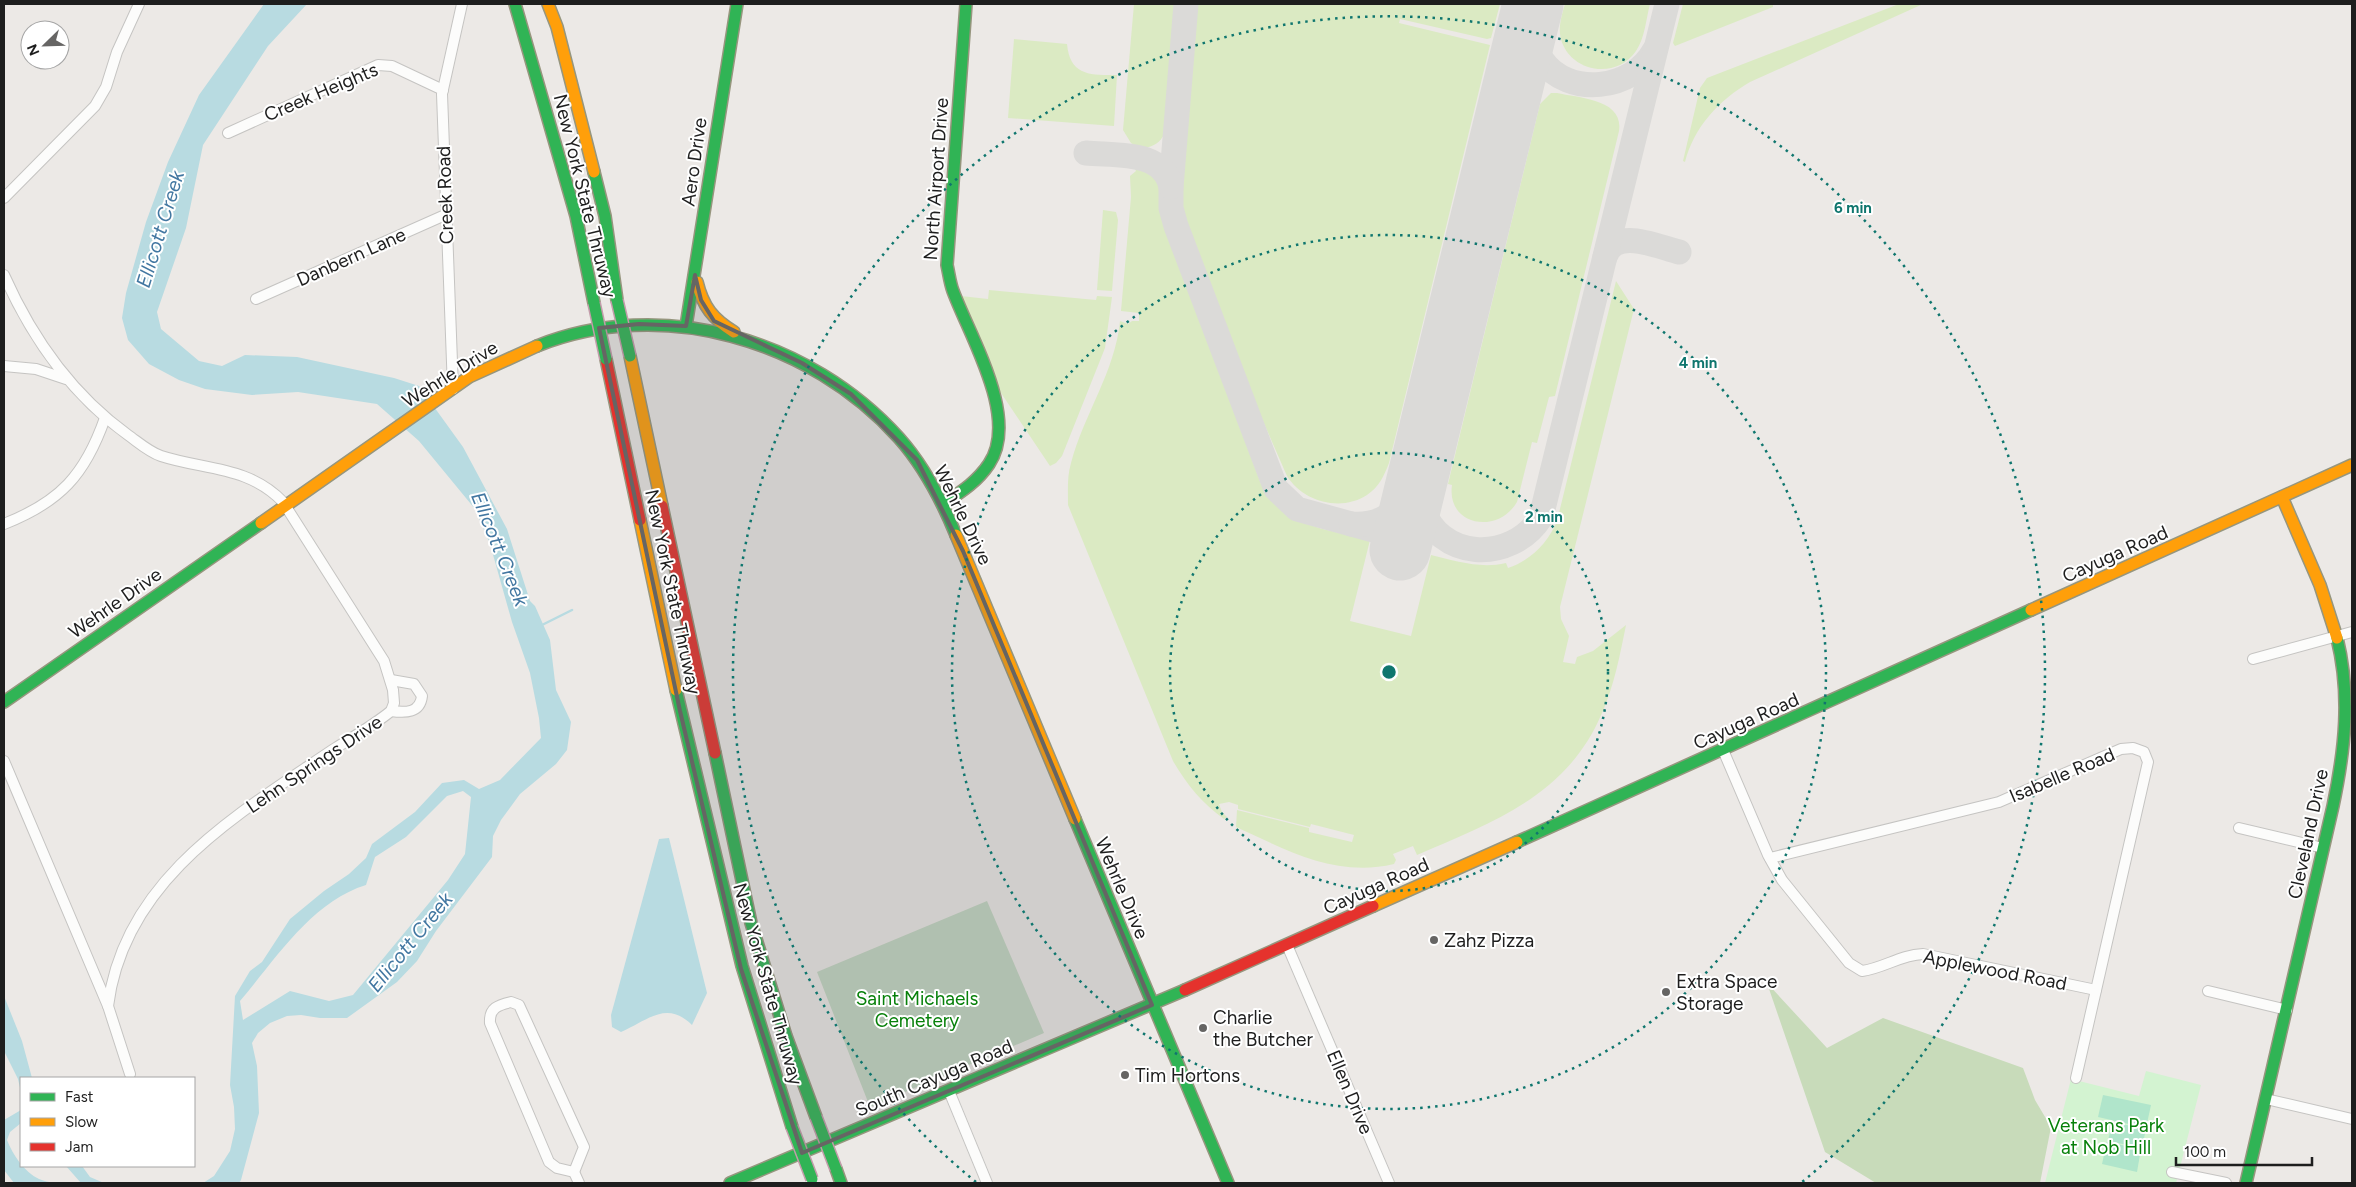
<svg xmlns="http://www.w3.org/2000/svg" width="2356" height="1187" viewBox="0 0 2356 1187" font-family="Figtree,sans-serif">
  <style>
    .grass { fill: #dbeac3 }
    .forest { fill: #c8dbba }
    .cemetery { fill: #c4d7c3 }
    .park { fill: #d3f3d1 }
    .pitch { fill: #b0e5cb }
    .water { fill: #b8dbe1; fill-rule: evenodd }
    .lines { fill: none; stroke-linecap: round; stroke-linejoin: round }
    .stream { stroke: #b8dbe1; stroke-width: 2.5 }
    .taxiway { stroke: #dbdad8; stroke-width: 25 }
    .runway { stroke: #dbdad8; stroke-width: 61 }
    .street-casing { stroke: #c5c4c2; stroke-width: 12 }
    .fast-casing { stroke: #96967e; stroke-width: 14 }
    .slow-casing { stroke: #96967e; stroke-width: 14 }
    .jam-casing { stroke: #96967e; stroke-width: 14 }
    .street { stroke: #fcfcfb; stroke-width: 10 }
    .fast { stroke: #30b455; stroke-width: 11 }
    .slow { stroke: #ff9f0a; stroke-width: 11 }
    .jam { stroke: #e5322d; stroke-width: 11 }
    .fast-bridge-casing { stroke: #c39caa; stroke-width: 14; stroke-linecap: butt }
    .fast-bridge { stroke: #30b455; stroke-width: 11 }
    .marked { fill: #666564; fill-opacity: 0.2; stroke: #666564; stroke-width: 4; stroke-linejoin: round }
    .ring { fill: none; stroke: #0f766e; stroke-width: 2.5; stroke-dasharray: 2.5 5 }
    .poi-dot { fill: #666564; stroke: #fff; stroke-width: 2 }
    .labels { text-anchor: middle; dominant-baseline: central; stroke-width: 4; stroke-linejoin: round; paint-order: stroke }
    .street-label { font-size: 19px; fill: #1e1e1e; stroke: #fff }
    .poi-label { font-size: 19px; fill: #1e1e1e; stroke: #fff; text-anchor: start }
    .park-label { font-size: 19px; fill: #07800a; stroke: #fff }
    .water-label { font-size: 20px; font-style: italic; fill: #4277a1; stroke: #fff }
    .centre { fill: #0f766e; stroke: #fff; stroke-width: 2.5 }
    .ring-label { font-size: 15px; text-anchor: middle; font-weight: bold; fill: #0f766e; stroke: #fff; stroke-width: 4; stroke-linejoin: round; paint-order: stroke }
  </style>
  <rect width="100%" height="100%" fill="#ece9e6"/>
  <g class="grass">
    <path d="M1134 4H1176L1165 133C1158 147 1144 152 1131 143L1123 130Z"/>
    <path d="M1197 4H1500L1491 38 1487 39 1400 19 1399 23 1490 45 1389 463C1384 476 1379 487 1367 495 1341 512 1303 502 1287 476L1241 371 1184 216 1181 195Z"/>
    <path d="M1565 4H1650C1646 19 1645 38 1636 51 1615 82 1565 71 1560 34 1559 24 1562 14 1565 4Z"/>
    <path d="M1683 4H1773V7L1675 46 1673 43Z"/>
    <path d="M1899 4H1923L1750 82C1719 100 1694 127 1685 162L1683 161 1700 88 1707 78Z"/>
    <path d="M1014 39 1067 44C1070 76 1090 75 1117 75L1114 126 1008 118Z"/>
    <path d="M1551 93H1557C1579 98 1624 99 1619 131L1555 396 1549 397 1537 443 1532 442 1517 502C1498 535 1446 526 1452 485L1448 484 1540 104Z"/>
    <path d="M1143 168C1163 174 1159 188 1161 204 1162 213 1164 222 1167 231L1261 484C1287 529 1325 528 1370 540L1350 621 1411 636 1431 555C1456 561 1480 569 1506 563L1508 568C1531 560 1548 543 1557 521L1616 281 1634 309 1560 607 1561 619 1569 636 1563 662 1575 664 1577 657 1593 651 1626 625C1620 655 1614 686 1602 713 1567 796 1493 822 1417 855L1413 846 1393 854 1396 860 1394 864C1336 878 1287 850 1236 827L1237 810 1309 828V832L1352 842 1354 835 1311 824 1310 827 1238 809V805L1229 802 1219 804 1222 812 1227 817 1224 819C1202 803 1187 785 1173 761L1068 505C1068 491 1067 476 1071 463 1084 414 1115 372 1120 321L1128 324 1132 321H1139V313L1121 311 1131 197 1130 176 1136 171 1135 169Z"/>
    <path d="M1103 210 1116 212 1118 220 1112 291 1097 290Z"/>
    <path d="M989 290 1096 300 1097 296 1112 297 1105 348 1062 456 1056 463 1050 466 999 390 961 296 988 299Z"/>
  </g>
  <path class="forest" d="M1767 983 1827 1048 1883 1018 2023 1068 2035 1100 2051 1127 2040 1183H1876L1825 1152Z"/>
  <path class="cemetery" d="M987 901 1044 1033 870 1107 817 972Z"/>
  <path class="park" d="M2146 1071 2201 1085 2176 1183H2045L2071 1079 2139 1096Z"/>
  <g class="pitch">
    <path d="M2103 1095 2151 1105 2146 1128 2098 1117Z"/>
    <path d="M2112 1122 2146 1129 2142 1148 2108 1141Z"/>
    <path d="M2107 1142 2141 1149 2137 1172 2102 1164Z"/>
  </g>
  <g class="water">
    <path d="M264 4H307L268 46 203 145 186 228 157 312 161 329 199 361 222 366 245 355 297 357 394 378 419 386 463 447 507 529 530 601 535 606 550 640 556 690 571 722 567 750 556 764 520 794 501 820 493 836 492 857 436 931 417 961 397 982 347 1018H320L301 1015 287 1016 270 1023 258 1033 252 1043 257 1066 259 1113 241 1180 239 1183H203L214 1176 230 1151 235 1129 234 1107 230 1085 235 996 250 971 262 962 290 919 324 891 349 874 366 858 372 844 415 812 442 783 464 780 479 789 500 780 541 738 539 718 530 673 512 622 490 544 475 509 419 441 377 404 298 392 252 395 205 389 179 380 149 364 128 340 122 318 126 293 146 222 168 162 199 95ZM463 791 471 797 465 854 448 880 353 995 329 1001 290 991 243 1020 240 1001C276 959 311 902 366 885L375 857 406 837 447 796Z"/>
    <path d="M669 838 707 993 692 1025C667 1000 648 1020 621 1032L612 1027 611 1015 659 839Z"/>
    <path d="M4 996 22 1041 32 1078H21V1092L18 1079 4 1051Z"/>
    <path d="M21 1110V1123L10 1132 7 1140C13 1155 24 1172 39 1179 43 1181 50 1182 54 1183H14L4 1170V1120Z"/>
    <path d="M66 1166H82L90 1177 104 1183H81Z"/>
  </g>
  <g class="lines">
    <path class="stream" d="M542 625 572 610"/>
    <g class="taxiway">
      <path d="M1186 4 1171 187V208L1176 226 1276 489 1297 509 1373 530"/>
      <path d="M1533 4C1530 24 1530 42 1542 60 1568 98 1633 90 1654 51"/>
      <path d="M1086 153C1116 156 1164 150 1171 187"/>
      <path d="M1605 257C1615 226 1658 247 1679 252"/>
      <path d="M1424 451C1421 468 1416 486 1421 504 1437 561 1511 564 1541 517L1667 4"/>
      <path d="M1351 524C1388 527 1408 504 1417 472"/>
    </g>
    <path class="runway" d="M1400 550 1533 4"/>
    <g class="street-casing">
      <g id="street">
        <path d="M228 133 378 65 392 66 443 90"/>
        <path d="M4 198 95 106 106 87 117 52 139 4"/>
        <path d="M4 275C32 338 71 394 128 435 138 442 149 452 161 456 204 470 249 466 283 502L384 661 393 690 394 703 391 711C374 725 353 737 334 749 238 814 124 879 108 1006"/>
        <path d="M256 299 445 215"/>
        <path d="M4 366 36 369 66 379"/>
        <path d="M453 389 442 94 462 4"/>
        <path d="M4 524C60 502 85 475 105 418"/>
        <path d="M2253 659 2352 632"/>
        <path d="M391 680 414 684 422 696C420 713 406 713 391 711"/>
        <path d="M1723 750 1768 855 1782 880 1849 963 1862 971C1884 968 1900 955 1923 954L2096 990"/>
        <path d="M4 761 108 1006 130 1074"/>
        <path d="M2239 828 2323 848"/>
        <path d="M1770 858 1999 802 2121 749 2133 748 2144 752 2148 762 2076 1078"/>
        <path d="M1287 945 1389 1183"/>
        <path d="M2208 991 2287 1010"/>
        <path d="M511 1002 519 1005 584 1147 574 1172 557 1168 549 1162 490 1023C489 1008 498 1005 511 1002Z"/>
        <path d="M949 1091 987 1183"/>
        <path d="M2266 1099 2352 1119"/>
        <path d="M574 1172 579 1183"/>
        <path d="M2172 1172 2226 1183"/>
      </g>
    </g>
    <g class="fast-casing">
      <g id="fast">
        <path d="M515 4 576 216 594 303"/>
        <path d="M594 172 605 216 617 300"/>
        <path d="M686 326 737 4"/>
        <path d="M537 346C662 296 810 339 899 438 924 466 942 501 956 535"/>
        <path d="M943 504C961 492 977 482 989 464 1020 418 970 337 953 291 950 283 949 274 947 265L966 4"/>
        <path d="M676 690 742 966 792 1127"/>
        <path d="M4 702 261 523"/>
        <path d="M715 753 751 923 786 1036 816 1117"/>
        <path d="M1075 819 1228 1183"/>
        <path d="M1517 842 2031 610"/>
        <path d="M836 1169 841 1183"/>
        <path d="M730 1183 1185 990"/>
        <path d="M2246 1183 2333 806C2345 749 2351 695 2337 638"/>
      </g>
    </g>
    <g class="slow-casing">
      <g id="slow">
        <path d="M548 4 557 27 594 172"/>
        <path d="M697 282C703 307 713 319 734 332"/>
        <path d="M630 356 662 506"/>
        <path d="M2282 497 2320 585 2337 638"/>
        <path d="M640 520 676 690"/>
        <path d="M261 523 469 377 537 346"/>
        <path d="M956 535 1075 819"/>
        <path d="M2031 610 2352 465"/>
        <path d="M1373 906 1517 842"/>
      </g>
    </g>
    <g class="jam-casing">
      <g id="jam">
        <path d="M606 359 640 520"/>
        <path d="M662 506 715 753"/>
        <path d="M1185 990 1373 906"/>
      </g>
    </g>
    <use href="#street" class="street"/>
    <use href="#fast" class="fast"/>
    <use href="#slow" class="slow"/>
    <use href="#jam" class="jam"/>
    <g class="fast-bridge-casing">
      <g id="fast-bridge">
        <path d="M617 300 630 356"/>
        <path d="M594 303 606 359"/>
        <path d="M816 1117 836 1169"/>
        <path d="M792 1127 812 1179"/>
      </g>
    </g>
    <use href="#fast-bridge" class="fast-bridge"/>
  </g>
  <path class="marked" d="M695 275 701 300 714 321 802 363 851 394 917 460 963 551 1152 1005 802 1153 741 969 680 711 599 328 639 324 686 326Z"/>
  <g class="ring">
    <circle cx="1389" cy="672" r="219"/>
    <circle cx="1389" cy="672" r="437"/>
    <path d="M976 1182A656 656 0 1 1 1802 1182"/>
  </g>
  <g class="poi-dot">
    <circle cx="1434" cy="940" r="5"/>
    <circle cx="1666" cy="992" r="5"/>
    <circle cx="1203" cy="1028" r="5"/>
    <circle cx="1125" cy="1075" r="5"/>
  </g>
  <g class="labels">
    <g class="street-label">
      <text transform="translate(321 92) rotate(-23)">Creek Heights</text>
      <text transform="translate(694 162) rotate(-82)">Aero Drive</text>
      <text transform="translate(936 179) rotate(-86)">North Airport Drive</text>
      <text transform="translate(445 195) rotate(-92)">Creek Road</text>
      <text transform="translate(585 196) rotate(76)">New York State Thruway</text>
      <text transform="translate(351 257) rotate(-24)">Danbern Lane</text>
      <text transform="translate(450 374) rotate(-32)">Wehrle Drive</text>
      <text transform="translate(963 515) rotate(64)">Wehrle Drive</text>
      <text transform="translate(2115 554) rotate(-24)">Cayuga Road</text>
      <text transform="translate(673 592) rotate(78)">New York State Thruway</text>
      <text transform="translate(115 603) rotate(-35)">Wehrle Drive</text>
      <text transform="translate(1746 721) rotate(-24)">Cayuga Road</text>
      <text transform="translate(314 764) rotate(-34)">Lehn Springs Drive</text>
      <text transform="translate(2062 775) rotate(-23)">Isabelle Road</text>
      <text transform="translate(2308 834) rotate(-78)">Cleveland Drive</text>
      <text transform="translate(1376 886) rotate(-24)">Cayuga Road</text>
      <text transform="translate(1122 888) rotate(67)">Wehrle Drive</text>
      <text transform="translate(1995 970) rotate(11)">Applewood Road</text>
      <text transform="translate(768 984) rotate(74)">New York State Thruway</text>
      <text transform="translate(934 1078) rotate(-23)">South Cayuga Road</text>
      <text transform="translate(1350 1092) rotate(67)">Ellen Drive</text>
    </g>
    <g class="poi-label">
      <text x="1444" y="940">Zahz Pizza</text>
      <text x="1676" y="981">Extra Space<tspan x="1676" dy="22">Storage</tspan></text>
      <text x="1213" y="1017">Charlie<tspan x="1213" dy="22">the Butcher</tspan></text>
      <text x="1135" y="1075">Tim Hortons</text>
    </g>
    <g class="park-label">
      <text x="917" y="998">Saint Michaels<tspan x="917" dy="22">Cemetery</tspan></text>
      <text x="2106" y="1125">Veterans Park<tspan x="2106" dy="22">at Nob Hill</tspan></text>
    </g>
    <g class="water-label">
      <text transform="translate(160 229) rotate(-73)">Ellicott Creek</text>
      <text transform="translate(500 549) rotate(68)">Ellicott Creek</text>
      <text transform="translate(410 942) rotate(-51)">Ellicott Creek</text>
    </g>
  </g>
  <circle cx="1389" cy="672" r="8" class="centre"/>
  <g class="ring-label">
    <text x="1853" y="213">6 min</text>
    <text x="1698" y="368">4 min</text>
    <text x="1544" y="522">2 min</text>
  </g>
  <rect width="2356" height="1187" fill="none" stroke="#1e1e1e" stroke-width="10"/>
  <rect x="20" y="1077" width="175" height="90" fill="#ffffff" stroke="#a5a5a5"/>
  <rect x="30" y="1093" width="25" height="8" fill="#30b455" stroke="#a5a5a5"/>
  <text x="65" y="1102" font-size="15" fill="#1e1e1e">Fast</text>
  <rect x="30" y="1118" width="25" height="8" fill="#ff9f0a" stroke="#a5a5a5"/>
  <text x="65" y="1127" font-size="15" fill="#1e1e1e">Slow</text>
  <rect x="30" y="1143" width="25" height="8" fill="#e5322d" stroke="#a5a5a5"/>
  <text x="65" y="1152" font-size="15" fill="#1e1e1e">Jam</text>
  <g transform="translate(45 45) rotate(247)"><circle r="24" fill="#ffffff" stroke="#a5a5a5"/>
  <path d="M0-4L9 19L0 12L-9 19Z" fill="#666564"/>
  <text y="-8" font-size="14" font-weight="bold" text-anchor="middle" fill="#1e1e1e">N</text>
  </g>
  <path d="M2176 1157v8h136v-8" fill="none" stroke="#1e1e1e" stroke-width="2.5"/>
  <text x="2184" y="1157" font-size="15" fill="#1e1e1e" stroke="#ffffff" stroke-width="4" paint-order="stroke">100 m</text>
</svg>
